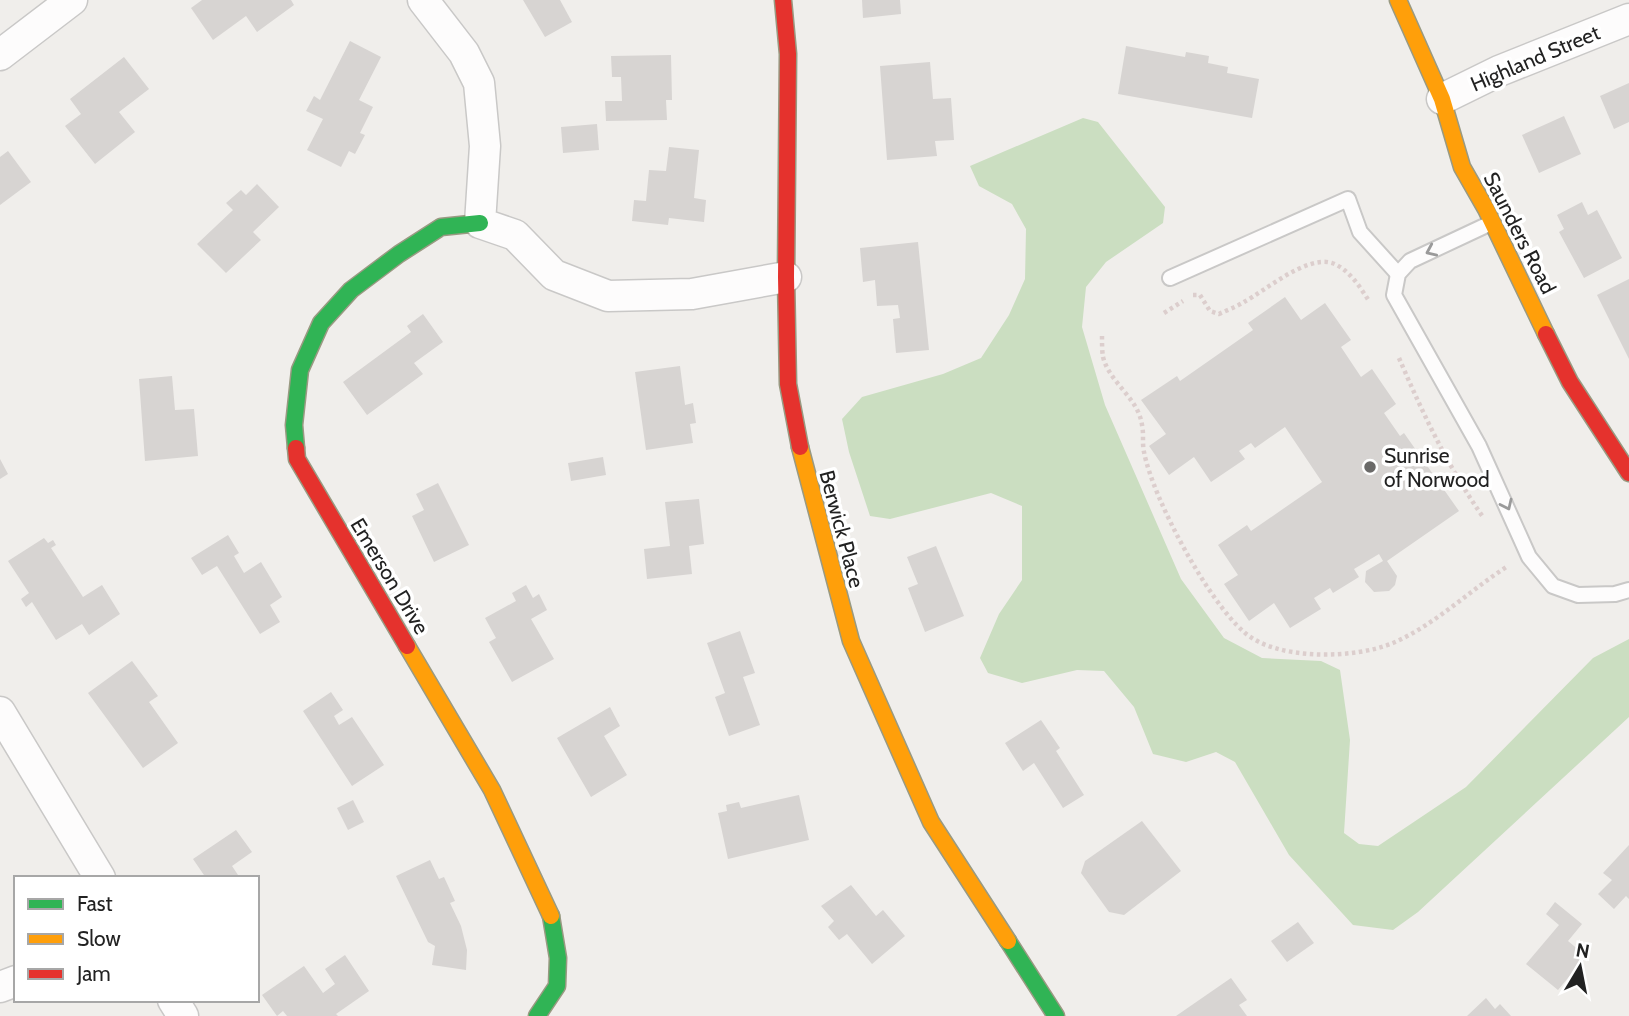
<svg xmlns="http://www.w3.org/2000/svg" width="1629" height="1016" viewBox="0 0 1629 1016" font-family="Cabin,sans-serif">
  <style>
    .forest { fill: #cbdec1 }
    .building { fill: #d7d4d2 }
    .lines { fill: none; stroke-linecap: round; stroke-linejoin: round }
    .lane-casing { stroke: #c9c8c7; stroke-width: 18 }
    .street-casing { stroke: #c9c8c7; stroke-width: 33 }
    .fast-casing { stroke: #999a82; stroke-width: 19 }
    .slow-casing { stroke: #999a82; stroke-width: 19 }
    .jam-casing { stroke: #999a82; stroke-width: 19 }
    .path { stroke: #dccecd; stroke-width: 4.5; stroke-dasharray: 3.5 3.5; stroke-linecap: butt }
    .lane { stroke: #fdfcfc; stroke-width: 14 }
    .street { stroke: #fdfcfc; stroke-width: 30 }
    .fast { stroke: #30b455; stroke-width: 16 }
    .slow { stroke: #ff9f0a; stroke-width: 16 }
    .jam { stroke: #e5322d; stroke-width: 16 }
    .oneway { stroke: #9a9a9a }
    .poi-dot { fill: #6a6968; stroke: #fff; stroke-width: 2.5 }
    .labels { text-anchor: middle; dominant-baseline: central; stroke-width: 7; stroke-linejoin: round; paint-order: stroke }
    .street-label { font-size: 21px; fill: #222; stroke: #fff }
    .poi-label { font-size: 21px; fill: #222; stroke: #fff; text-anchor: start }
  </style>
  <rect width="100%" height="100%" fill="#f0eeeb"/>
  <path class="forest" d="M1083 118 1098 122 1165 207 1163 223 1106 262 1086 287 1082 327 1105 405 1181 579 1224 638 1262 658 1321 661 1340 670 1350 740 1344 833 1359 844 1378 846 1466 787 1593 658 1629 639V717L1418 912 1393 930 1353 925 1289 855 1235 762 1216 752 1186 762 1153 754 1134 707 1104 671 1077 670 1022 683 988 673 980 658 999 614 1022 580V506L991 493 890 519 870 516 849 452 842 419 862 397 943 374 981 358 1009 315 1025 279 1026 229 1012 204 979 186 970 166Z"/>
  <g class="building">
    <path d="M202 0H291L294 5 257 32 246 16 213 40 191 8Z"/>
    <path d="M523 0H560L572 22 545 37Z"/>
    <path d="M862 0H900L901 14 863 18Z"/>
    <path d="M350 41 381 57 359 100 373 107 360 133 365 135 355 154 349 151 341 167 307 150 323 119 306 111 314 96 320 100Z"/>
    <path d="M1126 46 1185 57 1186 52 1209 56 1208 63 1228 67 1227 73 1259 79 1252 118 1118 94Z"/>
    <path d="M671 55 672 100H666L667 120 606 121 605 101H622L621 77H612L611 56Z"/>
    <path d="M124 57 149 89 119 112 135 132 95 164 65 126 81 114 70 99Z"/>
    <path d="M930 62 933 99 951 98 954 140 935 141 937 156 887 160 880 66Z"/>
    <path d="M1629 83V122L1614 129 1600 96Z"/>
    <path d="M1564 116 1581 154 1539 173 1522 135Z"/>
    <path d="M597 124 599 150 563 153 561 127Z"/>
    <path d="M669 147 699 150 694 198 706 200 704 222 669 218 668 225 632 221 634 200 646 201 649 170 666 171Z"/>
    <path d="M8 151 31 182 0 205V157Z"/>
    <path d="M257 184 279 207 253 232 261 240 226 273 197 244 233 210 226 203 241 190 246 195Z"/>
    <path d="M1582 202 1588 215 1597 210 1622 258 1584 278 1559 232 1564 229 1557 215Z"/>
    <path d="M918 242 929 350 896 353 893 319 900 318 898 305 877 306 875 280 863 282 860 248Z"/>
    <path d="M1629 279V359L1597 295Z"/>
    <path d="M1285 297 1301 320 1325 303 1351 340 1341 347 1361 377 1372 369 1396 404 1384 413 1400 436 1404 433 1459 511 1387 561 1397 576 1395 585 1389 591 1374 592 1365 582 1366 571 1383 561 1379 554 1354 569 1359 577 1333 593 1330 588 1314 598 1321 609 1290 628 1274 603 1249 621 1224 584 1238 575 1218 545 1247 525 1251 531 1322 482 1285 427 1255 448 1251 443 1239 451 1245 459 1211 482 1194 457 1169 475 1149 446 1166 434 1141 400 1177 376 1180 381 1253 330 1248 323Z"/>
    <path d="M423 314 443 342 414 363 423 374 367 415 343 382 411 332 407 326Z"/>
    <path d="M680 366 685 405 693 403 696 423 690 424 693 443 646 450 635 372Z"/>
    <path d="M172 376 175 410 194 409 198 456 145 461 139 379Z"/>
    <path d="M603 457 606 475 571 481 568 463Z"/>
    <path d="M0 459 8 474 0 479Z"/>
    <path d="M438 483 469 545 434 562 412 516 424 510 416 494Z"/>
    <path d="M699 499 704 544 689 546 692 574 647 579 644 549 670 546 665 502Z"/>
    <path d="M228 535 239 553 234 556 244 573 261 562 282 597 270 605 280 622 260 634 217 566 202 575 191 558Z"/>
    <path d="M44 538 48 543 53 540 56 545 51 548 83 597 102 585 120 614 89 635 82 624 56 640 32 602 26 607 21 599 29 593 8 561Z"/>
    <path d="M936 546 964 616 925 632 908 588 918 584 907 557Z"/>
    <path d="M526 585 533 598 539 594 547 610 531 619 554 659 512 682 489 642 496 638 485 618 516 601 512 593Z"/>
    <path d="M740 631 755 673 743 677 760 725 729 736 715 697 725 693 707 643Z"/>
    <path d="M132 661 158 696 149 702 178 743 143 768 88 693Z"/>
    <path d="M331 692 343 710 334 716 339 725 352 717 384 765 352 786 303 711Z"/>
    <path d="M610 707 620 726 604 736 627 775 591 797 557 738Z"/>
    <path d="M1041 720 1060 748 1056 751 1084 795 1063 808 1034 763 1023 771 1005 743Z"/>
    <path d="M799 795 809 840 728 859 718 813 727 811 726 805 739 802 741 808Z"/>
    <path d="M353 800 364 822 348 830 337 808Z"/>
    <path d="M1142 821 1181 871 1124 915 1109 912 1081 873 1085 861Z"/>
    <path d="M236 830 252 852 232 866 240 878H206L193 859Z"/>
    <path d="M1629 845V899L1626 896 1614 909 1598 894 1612 880 1603 873Z"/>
    <path d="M430 860 439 879 444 877 455 901 450 903 461 926 467 950 466 970 432 965 435 946 428 942 396 876Z"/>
    <path d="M851 885 876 916 883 910 905 936 872 964 847 934 839 940 828 927 834 921 821 906Z"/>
    <path d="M1555 902 1582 924 1568 941 1586 956 1558 990 1526 964 1559 925 1546 914Z"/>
    <path d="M1298 922 1314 943 1287 962 1271 941Z"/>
    <path d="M345 955 369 991 336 1014 338 1016H287L283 1011 277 1016 262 995 304 966 323 993 335 984 325 969Z"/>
    <path d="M1231 978 1247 1000 1239 1005 1247 1016H1176Z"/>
    <path d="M1486 998 1495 1009 1500 1004 1511 1016H1467Z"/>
  </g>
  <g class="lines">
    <g class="lane-casing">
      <g id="lane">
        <path d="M1491 223 1410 261 1398 274 1394 295 1479 446 1529 557 1553 586 1578 595 1615 594 1629 590"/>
        <path d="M1170 278 1348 199 1360 232 1398 274"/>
      </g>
    </g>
    <g class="street-casing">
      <g id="street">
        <path d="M423 0 464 53 479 83 485 146 480 223 515 235 554 275 608 296 692 294 786 277"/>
        <path d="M0 55 72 0"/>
        <path d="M1442 99 1499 71 1629 19"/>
        <path d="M0 712 100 878"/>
        <path d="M0 987 16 981"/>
        <path d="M173 1000 183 1016"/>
      </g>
    </g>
    <g class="fast-casing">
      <g id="fast">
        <path d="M296 448 294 425 300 370 321 323 351 290 399 254 441 227 480 223"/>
        <path d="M1008 941 1056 1016"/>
        <path d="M537 1016 557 986 558 958 551 916"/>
      </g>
    </g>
    <g class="slow-casing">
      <g id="slow">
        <path d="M1398 0 1442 99 1462 167 1486 209 1546 334"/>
        <path d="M800 447 851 641 931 822 1008 941"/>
        <path d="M407 646 492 790 551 916"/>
      </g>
    </g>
    <g class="jam-casing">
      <g id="jam">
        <path d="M783 0 788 54 786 277 788 384 800 447"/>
        <path d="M1546 334 1570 382 1629 473"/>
        <path d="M296 448 297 459 407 646"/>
      </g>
    </g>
    <g class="path">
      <path d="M1193 295H1200L1210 311 1219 314C1227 310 1236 307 1244 302 1265 291 1306 255 1332 263 1349 269 1360 287 1369 301"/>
      <path d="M1164 313 1183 301"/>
      <path d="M1102 336C1102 343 1102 351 1103 357 1110 384 1138 397 1142 425 1144 434 1142 443 1144 452 1153 499 1208 601 1244 632 1276 661 1355 659 1393 643 1435 625 1470 590 1508 566"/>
      <path d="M1399 358C1423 414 1448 467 1483 517"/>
    </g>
    <use href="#lane" class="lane"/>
    <use href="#street" class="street"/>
    <use href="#fast" class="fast"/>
    <use href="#slow" class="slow"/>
    <use href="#jam" class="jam"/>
  </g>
  <defs><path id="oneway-chevron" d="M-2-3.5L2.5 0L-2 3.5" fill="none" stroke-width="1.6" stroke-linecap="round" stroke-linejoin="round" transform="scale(1.75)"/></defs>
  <g class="oneway">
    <use href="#oneway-chevron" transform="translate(1431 251) rotate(156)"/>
    <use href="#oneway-chevron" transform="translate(1507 505) rotate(65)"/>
  </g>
  <circle class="poi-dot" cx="1370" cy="467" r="7"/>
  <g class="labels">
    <g class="street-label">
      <text transform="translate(1535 58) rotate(-23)">Highland Street</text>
      <text transform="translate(1520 233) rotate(63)">Saunders Road</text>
      <text transform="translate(842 529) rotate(75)">Berwick Place</text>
      <text transform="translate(390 576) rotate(59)">Emerson Drive</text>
    </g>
    <g class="poi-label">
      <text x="1384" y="455">Sunrise<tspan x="1384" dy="24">of Norwood</tspan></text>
    </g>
  </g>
  <rect x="14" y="876" width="245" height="126" fill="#ffffff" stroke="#a7a7a7" stroke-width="2"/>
  <rect x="28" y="899" width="35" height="10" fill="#30b455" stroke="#a7a7a7" stroke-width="2"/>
  <text x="77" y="911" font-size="21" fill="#222222">Fast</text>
  <rect x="28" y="934" width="35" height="10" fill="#ff9f0a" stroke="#a7a7a7" stroke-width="2"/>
  <text x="77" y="946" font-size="21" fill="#222222">Slow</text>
  <rect x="28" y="969" width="35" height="10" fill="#e5322d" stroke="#a7a7a7" stroke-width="2"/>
  <text x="77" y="981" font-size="21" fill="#222222">Jam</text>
  <g transform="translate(1580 967) rotate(10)" stroke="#ffffff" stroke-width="5" paint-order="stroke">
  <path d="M0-5L12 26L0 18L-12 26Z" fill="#222222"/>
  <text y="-10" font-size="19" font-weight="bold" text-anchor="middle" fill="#222222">N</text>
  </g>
</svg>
